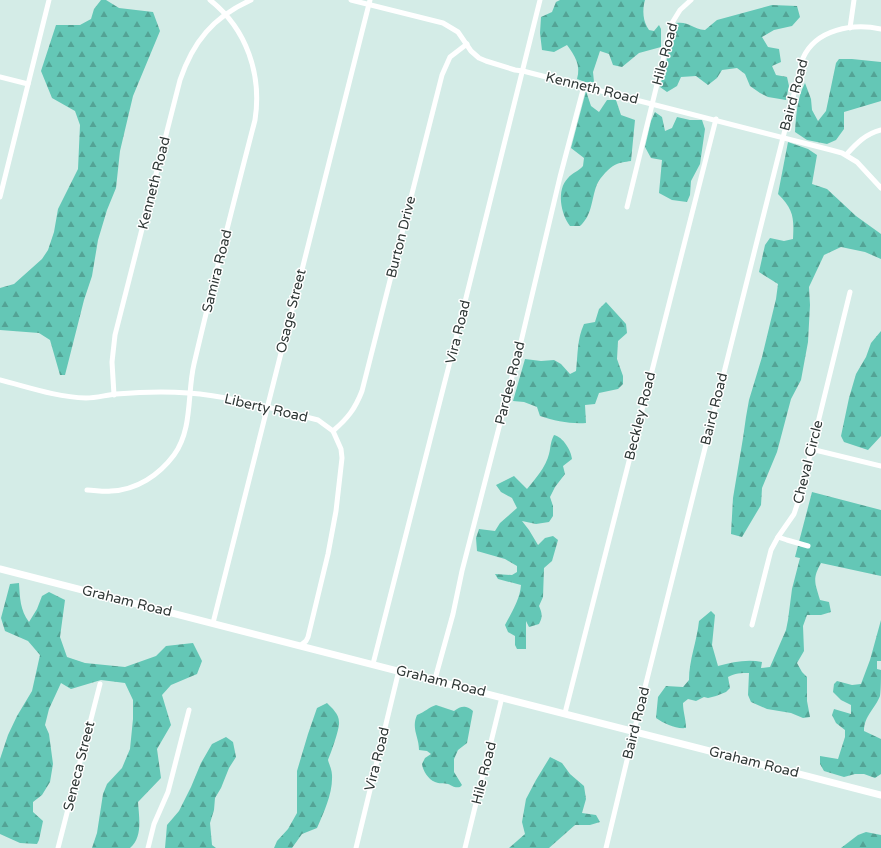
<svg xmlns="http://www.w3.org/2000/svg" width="881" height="848" viewBox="0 0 881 848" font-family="'Varela Round',sans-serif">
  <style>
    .forest { fill: url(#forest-firs) }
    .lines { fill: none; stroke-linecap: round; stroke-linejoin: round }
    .street { stroke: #fff; stroke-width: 5 }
    .secondary { stroke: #fff; stroke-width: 7 }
    .labels { text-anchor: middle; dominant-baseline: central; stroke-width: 3; stroke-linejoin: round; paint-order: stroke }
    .street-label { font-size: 14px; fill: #2f3836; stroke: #fff }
  </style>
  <defs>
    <pattern id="forest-firs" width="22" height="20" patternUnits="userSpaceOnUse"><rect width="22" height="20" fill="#64c7b6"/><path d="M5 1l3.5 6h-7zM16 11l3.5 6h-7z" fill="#53a395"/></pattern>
  </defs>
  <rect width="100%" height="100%" fill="#d4ece7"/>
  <g class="forest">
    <path d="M101 0H106L119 8 153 12 160 31 133 96 120 151 116 188 107 210 98 240 92 276 84 300 65 375H60L50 340 39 333 0 330V288L14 284 42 259 48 250 54 232 58 209 78 169 80 125 75 111 52 98 41 71 56 25H80L91 19 94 9Z"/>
    <path d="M560 0H645C642 10 643 22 649 30L654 31 659 25 661 29V47L639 53 622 67 613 65 609 54 600 51 593 72 594 82H585L577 79C581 65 575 56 567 45L554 52 542 50 540 33 541 17 552 12 556 2Z"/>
    <path d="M772 5 797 6 800 17 792 26 774 30 762 37 768 47 779 49 781 62 772 66 776 75 787 77 789 86 786 100 768 97 760 93 750 86 745 74 737 68 722 70 717 78 708 85 696 76 681 77 677 86 667 92 660 87 676 23C689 21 692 29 705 30L717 20Z"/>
    <path d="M839 59H852L881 62V101L844 112V129L836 140 827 144 807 140 795 132C796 116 797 98 805 83L811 99 812 110 818 121 826 111 836 63Z"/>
    <path d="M586 91 591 106 599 112 607 100H616L621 115 635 120 631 161C625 162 619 162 613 166 607 170 598 180 596 187 591 202 592 215 580 226H570C561 214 556 190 568 178 572 173 579 171 583 166L584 158 571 148Z"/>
    <path d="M655 112 662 117 665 131 672 128 677 117 690 120H702L705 129 700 164 691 181 690 195 687 202 672 200 659 193 662 160 651 158 645 147 651 121Z"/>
    <path d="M788 142 808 149 817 155 812 184 827 189 856 216 881 234V259L865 252 841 247 824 255 809 287 810 305 808 342 801 380 791 399 777 452 762 488 761 505 742 537 731 534 733 498 743 438 746 417 749 400 762 357 776 299 778 284 759 272 765 245 770 238 784 241 793 239C794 218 794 210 778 194Z"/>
    <path d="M606 302 626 324 627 333 618 341 617 359 623 376V384L618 389 599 393 595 404 585 405 586 423C570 424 555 421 540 416L537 407 524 402 513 401 525 359 541 361 554 360 561 364 570 374 576 371C578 354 577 339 584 324L595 322 599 309Z"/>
    <path d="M881 331V436L868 450 844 442 841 436 849 398 856 374 866 357 871 343Z"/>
    <path d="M554 435C563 437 571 450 572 459L563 466 565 474 555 487 550 497 553 506V516L549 522 536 524 522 521 529 530 538 545 545 538 553 536 558 540 552 561 544 568 543 597 539 606C542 613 543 617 539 624L529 627 526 621V649H517L515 645V636L508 632 505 625C512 612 520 599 521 585L498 579 495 574 512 575 517 572V566L505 559 477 551 476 538 479 529 495 531 500 523 517 508 512 498 501 492 496 485 514 476 527 489C535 479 546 467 549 454 551 446 550 443 554 435Z"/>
    <path d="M812 492 881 510V576L821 563C812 579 815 583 820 600L829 602 831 612 821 615H807L803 626 804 651 797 663 802 672 807 677V701L810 717 803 718 791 713 767 709 751 702 748 695 749 673C741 673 735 673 728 677L730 688 726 692 716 696 708 698 704 697 696 701 688 699 683 703C683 712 686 719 686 728 675 729 665 724 656 718L658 697 666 686 683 687 689 680C689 660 697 641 699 621L711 611 715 615 712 645 718 666C733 662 747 659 762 662L761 668 770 667 786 630 788 620 792 589 800 558 795 557Z"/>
    <path d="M19 583C20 598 20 610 29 622L37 609 42 596 49 592 65 600 60 637 67 657 85 663 125 667 156 656 166 646 193 643 202 661 197 674 171 685 162 695 171 725 157 749 161 778 138 802C139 817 143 837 130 848H92L97 833 103 794 107 784 122 768 130 749 133 719V700L125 683 101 680 71 689 61 683 49 709 45 725 49 734 53 764 50 782 42 795 33 802V812L43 821 39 840 37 844 20 843 0 834V759L8 735 17 716 32 691 40 655 28 641 5 631 1 618 10 584Z"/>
    <path d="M881 620V661H877V669L881 670C881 677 881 689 880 696 875 709 864 716 864 731L881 739V774L875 778 864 774H855L844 777 824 771 820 764V756L838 759 845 737V730L836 723 832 715 834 709 851 714V705L841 700 833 692 834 684 837 681 852 685 861 684 870 660Z"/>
    <path d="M327 703C332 708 339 714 339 722 340 728 331 753 328 760 329 764 332 770 332 775 333 793 324 812 317 828L302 834 292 848H274L277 841 288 829 297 813V771L308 734 317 708Z"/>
    <path d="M436 705 454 711C461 706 466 705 473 711L467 743 458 750 454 759V772L462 785 460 787C454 788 453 786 448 784 444 783 439 784 435 782 428 779 423 771 422 764L425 758 431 754 427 751 419 750C419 736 411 729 417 715 425 712 429 707 436 705Z"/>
    <path d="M226 737 233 742 236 757 229 768 221 788 215 798 214 810 210 823 212 845 216 848H165L167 825 179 811 191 787 201 763 212 744Z"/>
    <path d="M550 757 562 763 570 774 584 786 586 799 582 813 596 815 600 822 590 825H575L549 848H509L525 834 522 822 526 799 536 780Z"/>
    <path d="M866 832 881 835V848H841L858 835Z"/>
  </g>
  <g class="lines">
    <g class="street">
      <path d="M351 0 443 23 458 32 471 51 479 58 486 61 515 70 523 71 831 150 842 153 857 162 881 188"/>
      <path d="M850 28 854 0"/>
      <path d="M0 77 28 84"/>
      <path d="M846 155C856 144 865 134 881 130"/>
      <path d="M0 197 49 0"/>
      <path d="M627 207 672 23 680 10 691 0"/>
      <path d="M0 380C28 387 56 397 86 398 96 398 106 395 116 394 140 392 164 391 188 393 230 396 270 408 310 418L318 420 333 431 341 449 342 458 336 511 328 554 308 637 306 641 301 645"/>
      <path d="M114 395 112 362 115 335 180 80C193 42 213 17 251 0"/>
      <path d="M333 431C348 418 355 409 362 391L442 75 450 57 467 44"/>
      <path d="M811 449 881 466"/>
      <path d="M87 490C95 490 103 492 111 491 137 490 159 475 174 455 193 429 187 393 194 364 213 283 234 201 255 120 262 75 247 29 210 0"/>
      <path d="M778 537 787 540 808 546"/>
      <path d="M213 623 370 0"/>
      <path d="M752 625 771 550 778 537 794 514 800 496 850 292"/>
      <path d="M373 664 457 334 540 0"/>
      <path d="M435 679 453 614 462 571 520 346 560 177 584 86"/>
      <path d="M565 713 716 119"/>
      <path d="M58 848 100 684"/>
      <path d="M148 848 154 824 168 792 189 710"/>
      <path d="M356 848 399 670"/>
      <path d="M465 848 502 697"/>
      <path d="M606 848 634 731 803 58C816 29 853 23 881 29"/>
    </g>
    <path class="secondary" d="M0 569 881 795"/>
  </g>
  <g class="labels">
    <g class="street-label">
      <text transform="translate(665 54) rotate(-75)">Hile Road</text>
      <text transform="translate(592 88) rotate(14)">Kenneth Road</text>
      <text transform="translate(794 95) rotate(-75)">Baird Road</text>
      <text transform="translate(154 183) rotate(-76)">Kenneth Road</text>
      <text transform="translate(401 237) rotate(-76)">Burton Drive</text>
      <text transform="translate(217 271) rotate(-76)">Samira Road</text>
      <text transform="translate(291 311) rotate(-76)">Osage Street</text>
      <text transform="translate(458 332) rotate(-76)">Vira Road</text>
      <text transform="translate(510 383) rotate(-76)">Pardee Road</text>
      <text transform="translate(266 408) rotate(13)">Liberty Road</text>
      <text transform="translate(714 409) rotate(-76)">Baird Road</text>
      <text transform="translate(640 416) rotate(-76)">Beckley Road</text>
      <text transform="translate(808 462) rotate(-76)">Cheval Circle</text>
      <text transform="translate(127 601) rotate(14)">Graham Road</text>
      <text transform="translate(441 681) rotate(14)">Graham Road</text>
      <text transform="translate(636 723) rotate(-76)">Baird Road</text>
      <text transform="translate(377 759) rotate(-76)">Vira Road</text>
      <text transform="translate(754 762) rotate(14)">Graham Road</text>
      <text transform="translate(79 766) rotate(-76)">Seneca Street</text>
      <text transform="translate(484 773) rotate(-76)">Hile Road</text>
    </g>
  </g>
</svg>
